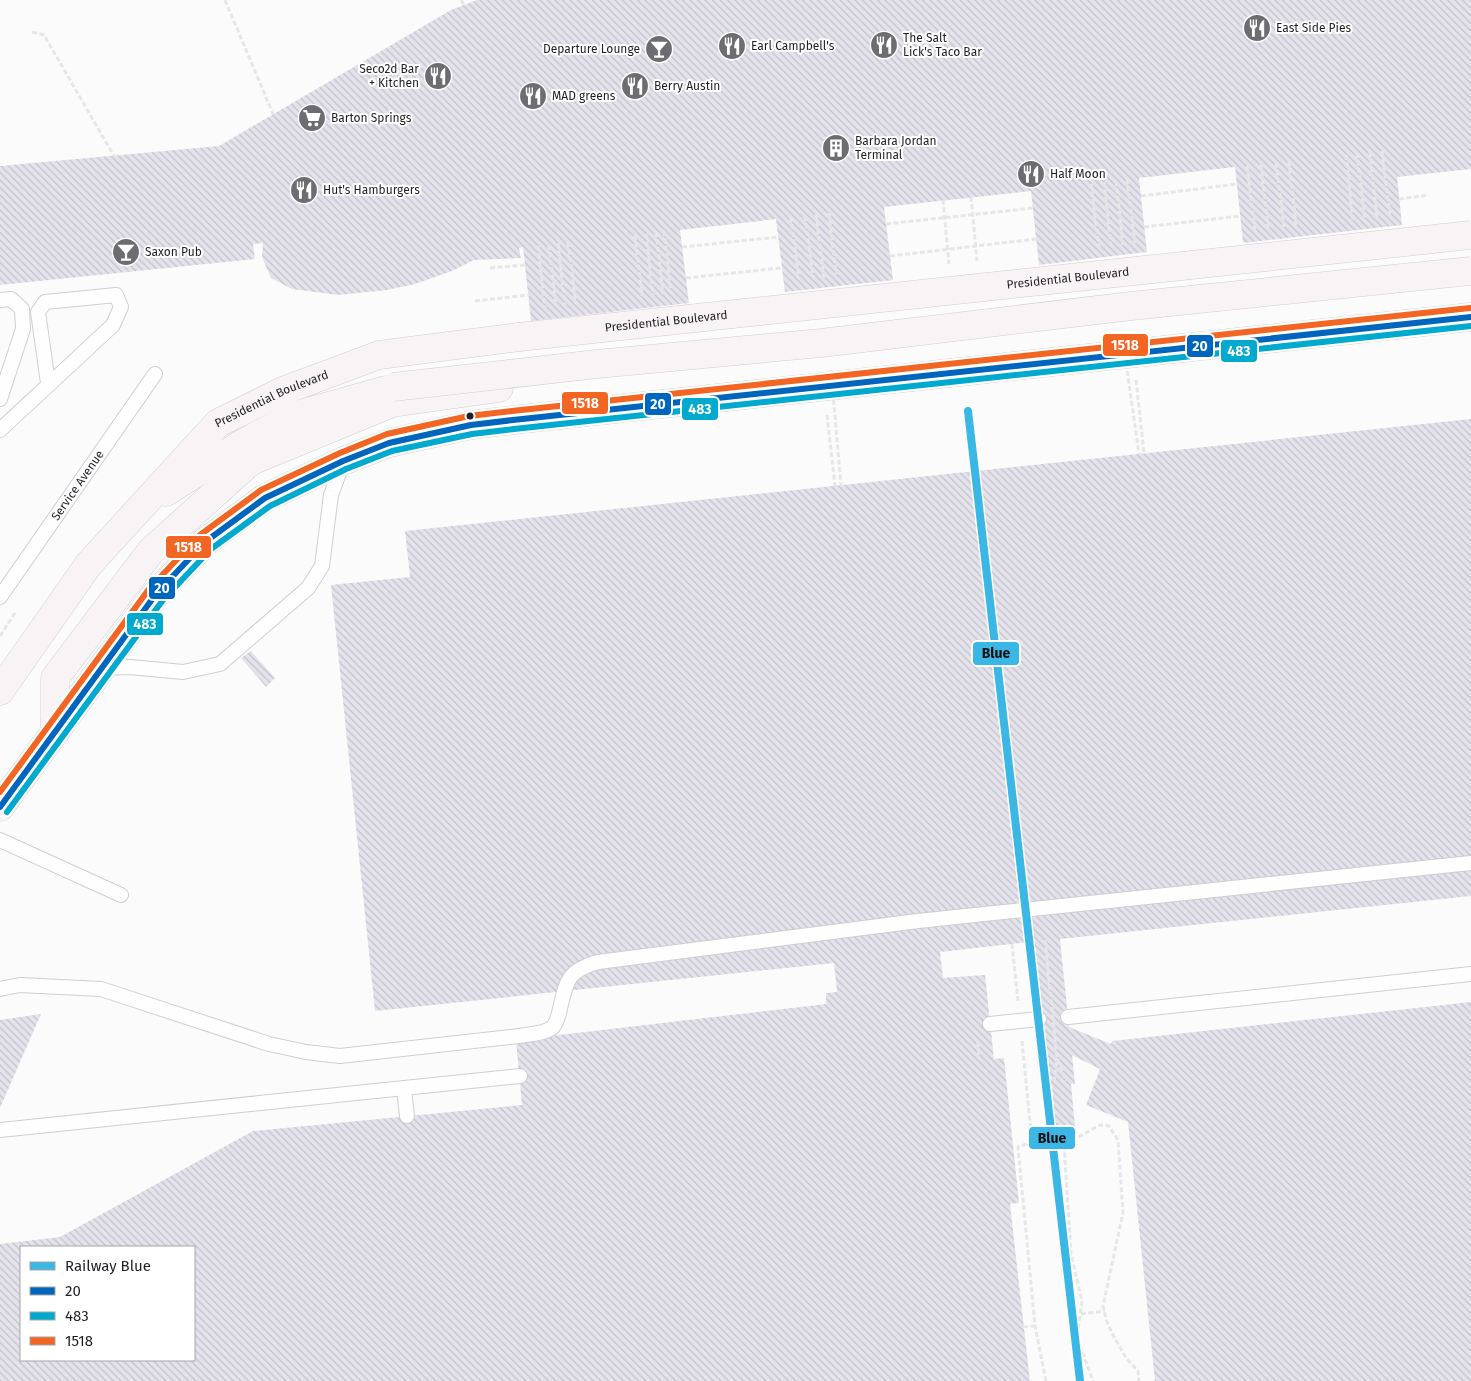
<svg xmlns="http://www.w3.org/2000/svg" width="1471" height="1381" viewBox="0 0 1471 1381" font-family="'Fira Sans',sans-serif">
  <style>
    .building { fill: url(#building-back-hatch); fill-rule: evenodd }
    .lines { fill: none; stroke-linecap: round; stroke-linejoin: round }
    .service-casing { stroke: #cfced1; stroke-width: 16 }
    .secondary-casing { stroke: #cfced1; stroke-width: 29 }
    .path { stroke: #e6e6e7; stroke-width: 3; stroke-dasharray: 5 2.5; stroke-linecap: butt }
    .service { stroke: #fefeff; stroke-width: 14 }
    .secondary { stroke: #f8f4f6; stroke-width: 28 }
    .secondary-bridge-casing { stroke: #cfced1; stroke-width: 29; stroke-linecap: butt }
    .path-bridge { stroke: #e6e6e7; stroke-width: 3; stroke-dasharray: 5 2.5; stroke-linecap: butt }
    .secondary-bridge { stroke: #f8f4f6; stroke-width: 28 }
    .bus-1-casing { stroke: #fff; stroke-width: 10 }
    .bus-2-casing { stroke: #fff; stroke-width: 10 }
    .bus-3-casing { stroke: #fff; stroke-width: 10 }
    .bus-1 { stroke: #0065bd; stroke-width: 6 }
    .bus-2 { stroke: #00a9ce; stroke-width: 6 }
    .bus-3 { stroke: #f26522; stroke-width: 6 }
    .rail-1-casing { stroke: #fff; stroke-width: 11 }
    .rail-1 { stroke: #3ab7e5; stroke-width: 8 }
    .bus-dot { fill: #211f25; stroke: #fff; stroke-width: 2 }
    .labels { text-anchor: middle; dominant-baseline: central; stroke-width: 4; stroke-linejoin: round; paint-order: stroke }
    .poi-label { font-size: 12px; fill: #211f25; stroke: #fff; text-anchor: start }
    .street-label { font-size: 12px; fill: #211f25; stroke: #fff }
    .line-badge { stroke: #fff; stroke-width: 2 }
    .badge-label { font-size: 14px; text-anchor: middle; font-weight: bold; fill: #fff }
    .pale-badge-label { font-size: 14px; text-anchor: middle; font-weight: bold; fill: #111 }
  </style>
  <defs>
    <pattern id="building-back-hatch" width="6" height="6" patternUnits="userSpaceOnUse" patternTransform="scale(1.25)"><rect width="6" height="6" fill="#e4e3ec"/><path d="M-1 5l2 2M0 0l6 6M5-1l2 2" fill="none" stroke="#c3c2ca"/></pattern>
  </defs>
  <rect width="100%" height="100%" fill="#fbfbfc"/>
  <g class="building">
    <path d="M477 0H1471V169L1397 177 1402 225 1243 243 1235 167 1139 178 1147 252 1039 265 1031 191 884 207 893 280 785 292 776 219 680 230 689 303 531 321 523 247 519 248 521 258 474 260 452 271 415 284 387 290 338 295 292 289 271 278 262 257 263 243 253 244 255 259 0 285V166L219 146 451 10Z"/>
    <path d="M1471 419V896L1060 939 1069 1027 1111 1044 1112 1041 1471 1002V1381H1155L1128 1122 1086 1105 1100 1069 1072 1055 1075 1084H1071L1077 1148 1057 1150 1052 1086 1046 1087 1030 942 940 952 943 978 985 975 994 1059 1004 1058 1019 1203 1010 1204 1030 1381H0V1244L60 1237 253 1131 522 1105 516 1040 826 1004V993L837 992 834 963 375 1011 331 585 410 577 405 531ZM21 1247H194V1360H21Z"/>
    <path d="M251 651 275 678 266 687 241 658Z"/>
    <path d="M41 1014 0 1108V1020Z"/>
  </g>
  <g class="lines">
    <g class="service-casing">
      <g id="service">
        <path d="M0 300 11 299 22 309 23 329 0 399"/>
        <path d="M0 430 113 325 121 307 116 295 45 302 38 312 48 383"/>
        <path id="s1" d="M0 597 155 374"/>
        <path d="M102 668 130 667 183 672 220 664 308 588 322 566 331 495 343 462"/>
        <path d="M0 840 121 895"/>
        <path d="M0 989 20 985 101 989 269 1044 306 1052 340 1056 519 1036C529 1034 545 1034 553 1027 556 1023 558 1017 559 1013 566 984 565 971 598 962L918 921 1471 863"/>
        <path d="M1068 1017 1471 974"/>
        <path d="M990 1024 1039 1019"/>
        <path d="M404 1089 407 1116"/>
        <path d="M0 1130 520 1076"/>
      </g>
    </g>
    <g class="secondary-casing">
      <g id="secondary">
        <path d="M166 492 243 443 293 416 386 390"/>
        <path id="s2" d="M0 691 89 564 218 423 285 390 379 355 519 337"/>
        <path d="M55 733V678L151 551 251 461 392 403 499 388"/>
        <path d="M0 807 156 594 205 542 265 498 343 461 389 443 471 425 513 420C832 388 1151 351 1471 317"/>
      </g>
    </g>
    <g class="path">
      <path d="M225 0 273 114"/>
      <path d="M461 0 464 5"/>
      <path d="M32 32 44 35 114 156"/>
      <path d="M1382 151 1390 217"/>
      <path d="M1370 152 1377 219"/>
      <path d="M1357 153 1365 220"/>
      <path d="M1346 155 1353 221"/>
      <path d="M1289 161 1296 225"/>
      <path d="M1276 163 1284 227"/>
      <path d="M1261 164 1268 228"/>
      <path d="M1247 166 1255 230"/>
      <path d="M1127 179 1135 243"/>
      <path d="M1116 181 1123 245"/>
      <path d="M1091 184 1099 247"/>
      <path d="M1141 196 1237 184"/>
      <path d="M971 197 977 261"/>
      <path d="M1399 199 1429 195"/>
      <path d="M943 200 949 264"/>
      <path d="M829 213 836 274"/>
      <path d="M816 214 824 278"/>
      <path d="M805 216 813 277"/>
      <path d="M791 217 799 279"/>
      <path d="M886 224 1033 208"/>
      <path d="M1144 227 1240 216"/>
      <path d="M664 231 671 293"/>
      <path d="M656 232 663 294"/>
      <path d="M646 234 653 295"/>
      <path d="M635 235 642 296"/>
      <path d="M568 242 576 304"/>
      <path d="M558 243 565 305"/>
      <path d="M549 245 556 306"/>
      <path d="M538 246 545 307"/>
      <path d="M682 247 778 237"/>
      <path d="M890 256 1036 239"/>
      <path d="M490 268 525 265"/>
      <path d="M686 278 781 268"/>
      <path d="M475 301 529 295"/>
      <path d="M1136 380 1144 453"/>
      <path d="M827 415 835 486"/>
      <path d="M0 636 15 613"/>
      <path d="M1012 944 1018 1001"/>
      <path d="M1022 1041 1032 1142"/>
      <path d="M978 1042 979 1060"/>
      <path d="M1054 1082 1057 1058"/>
      <path d="M1064 1145 1071 1254 1082 1301 1077 1337 1093 1381"/>
      <path d="M1081 1314 1105 1311"/>
      <path d="M1023 1327 1035 1326"/>
      <path d="M1046 1381 1035 1326 1018 1147 1032 1142 1046 1146 1064 1145 1100 1125 1109 1126 1118 1140 1123 1213 1103 1306 1107 1322 1113 1335 1126 1358 1138 1371 1139 1381"/>
    </g>
    <use href="#service" class="service"/>
    <use href="#secondary" class="secondary"/>
    <g class="secondary-bridge-casing">
      <g id="secondary-bridge">
        <path id="s3" d="M519 337 1471 235"/>
        <path d="M393 387 597 364 821 343 1131 306 1471 271"/>
      </g>
    </g>
    <g class="path-bridge">
      <path d="M1104 182 1111 246"/>
      <path d="M1122 334 1139 454"/>
      <path d="M831 370 841 485"/>
      <path d="M1045 940 1057 1058 1066 1081"/>
    </g>
    <use href="#secondary-bridge" class="secondary-bridge"/>
    <g class="bus-1-casing">
      <path id="bus-1" d="M0 807 156 594 205 542 265 498 343 461 389 443 471 425 513 420 1471 317"/>
    </g>
    <g class="bus-2-casing">
      <path id="bus-2" d="M7 812 163 600 211 549 270 506 346 469 392 451 472 434 514 429 1471 326"/>
    </g>
    <g class="bus-3-casing">
      <path id="bus-3" d="M0 792 149 589 200 535 261 490 340 453 387 434 469 416 512 411 1470 308"/>
    </g>
    <use href="#bus-1" class="bus-1"/>
    <use href="#bus-2" class="bus-2"/>
    <use href="#bus-3" class="bus-3"/>
    <g class="rail-1-casing">
      <path id="rail-1" d="M968 411 1080 1381"/>
    </g>
    <use href="#rail-1" class="rail-1"/>
  </g>
  <defs>
    <g id="restaurant-disc" transform="scale(1.4375)"><circle r="9.5" fill="#6d6c70" stroke="#fff"/><path d="M-5-6h1v4h1v-4h1v4h1v-4h1v5L-1.5 .5V6h-2V.5L-5-1ZM5-6V6H3V1.5H1.5Q1.5-4 5-6Z" fill="#fff"/></g>
    <g id="bar-disc" transform="scale(1.4375)"><circle r="9.5" fill="#6d6c70" stroke="#fff"/><path d="M-6-5H6L.8 .8V4.5H3.5V6h-7V4.5H-.8V.8Z" fill="#fff"/></g>
    <g id="supermarket-disc" transform="scale(1.4375)"><circle r="9.5" fill="#6d6c70" stroke="#fff"/><path d="M-6-5.5h2.5l.6 2H6L4.5 2H-2.5L-4.4-4H-6ZM-1.5 3.2a1.3 1.3 0 1 0 .1 0ZM3 3.2a1.3 1.3 0 1 0 .1 0Z" fill="#fff"/></g>
    <g id="building-disc" transform="scale(1.4375)"><circle r="9.5" fill="#6d6c70" stroke="#fff"/><path d="M-4-6H4V6H1V3H-1V6H-4ZM-2.5-4.3h1.7v1.8h-1.7ZM.8-4.3h1.7v1.8H.8ZM-2.5-1h1.7V.8h-1.7ZM.8-1h1.7V.8H.8Z" fill="#fff"/></g>
  </defs>
  <g fill-rule="evenodd">
    <use href="#restaurant-disc" x="1257" y="28"/>
    <use href="#restaurant-disc" x="884" y="45"/>
    <use href="#restaurant-disc" x="732" y="46"/>
    <use href="#bar-disc" x="659" y="49"/>
    <use href="#restaurant-disc" x="438" y="76"/>
    <use href="#restaurant-disc" x="635" y="86"/>
    <use href="#restaurant-disc" x="533" y="96"/>
    <use href="#supermarket-disc" x="312" y="118"/>
    <use href="#building-disc" x="836" y="148"/>
    <use href="#restaurant-disc" x="1031" y="174"/>
    <use href="#restaurant-disc" x="304" y="190"/>
    <use href="#bar-disc" x="126" y="252"/>
  </g>
  <circle class="bus-dot" cx="470" cy="416" r="4.5"/>
  <g class="labels">
    <g class="poi-label">
      <text x="1276" y="28">East Side Pies</text>
      <text x="903" y="38">The Salt<tspan x="903" dy="14">Lick's Taco Bar</tspan></text>
      <text x="751" y="46">Earl Campbell's</text>
      <text x="640" y="49" text-anchor="end">Departure Lounge</text>
      <text x="419" y="69" text-anchor="end">Seco2d Bar<tspan x="419" dy="14">+ Kitchen</tspan></text>
      <text x="654" y="86">Berry Austin</text>
      <text x="552" y="96">MAD greens</text>
      <text x="331" y="118">Barton Springs</text>
      <text x="855" y="141">Barbara Jordan<tspan x="855" dy="14">Terminal</tspan></text>
      <text x="1050" y="174">Half Moon</text>
      <text x="323" y="190">Hut's Hamburgers</text>
      <text x="145" y="252">Saxon Pub</text>
    </g>
    <g class="street-label">
      <text stroke="none"><textPath href="#s3" startOffset="552">Presidential Boulevard</textPath></text>
      <text stroke="none"><textPath href="#s3" startOffset="148">Presidential Boulevard</textPath></text>
      <text stroke="none"><textPath href="#s2" startOffset="405">Presidential Boulevard</textPath></text>
      <text stroke="none"><textPath href="#s1" startOffset="136">Service Avenue</textPath></text>
    </g>
  </g>
  <g class="line-badge">
    <rect x="1102" y="333" width="47" height="24" rx="5" fill="#f26522"/>
    <rect x="1186" y="334" width="28" height="24" rx="5" fill="#0065bd"/>
    <rect x="1220" y="339" width="38" height="24" rx="5" fill="#00a9ce"/>
    <rect x="561" y="391" width="48" height="24" rx="5" fill="#f26522"/>
    <rect x="644" y="392" width="28" height="24" rx="5" fill="#0065bd"/>
    <rect x="681" y="397" width="38" height="24" rx="5" fill="#00a9ce"/>
    <rect x="165" y="535" width="47" height="24" rx="5" fill="#f26522"/>
    <rect x="148" y="576" width="28" height="24" rx="5" fill="#0065bd"/>
    <rect x="126" y="612" width="38" height="24" rx="5" fill="#00a9ce"/>
    <rect x="972" y="641" width="48" height="25" rx="5" fill="#3ab7e5"/>
    <rect x="1028" y="1126" width="48" height="24" rx="5" fill="#3ab7e5"/>
  </g>
  <g class="badge-label">
    <text x="1125" y="350">1518</text>
    <text x="1200" y="351">20</text>
    <text x="1239" y="356">483</text>
    <text x="585" y="408">1518</text>
    <text x="658" y="409">20</text>
    <text x="700" y="414">483</text>
    <text x="188" y="552">1518</text>
    <text x="162" y="593">20</text>
    <text x="145" y="629">483</text>
  </g>
  <g class="pale-badge-label">
    <text x="996" y="658">Blue</text>
    <text x="1052" y="1143">Blue</text>
  </g>
  <rect x="20" y="1246" width="175" height="115" fill="#ffffff" stroke="#a6a5a8"/>
  <rect x="30" y="1262" width="25" height="8" fill="#3ab7e5" stroke="#a6a5a8"/>
  <text x="65" y="1271" font-size="15" fill="#211f25">Railway Blue</text>
  <rect x="30" y="1287" width="25" height="8" fill="#0065bd" stroke="#a6a5a8"/>
  <text x="65" y="1296" font-size="15" fill="#211f25">20</text>
  <rect x="30" y="1312" width="25" height="8" fill="#00a9ce" stroke="#a6a5a8"/>
  <text x="65" y="1321" font-size="15" fill="#211f25">483</text>
  <rect x="30" y="1337" width="25" height="8" fill="#f26522" stroke="#a6a5a8"/>
  <text x="65" y="1346" font-size="15" fill="#211f25">1518</text>
</svg>
